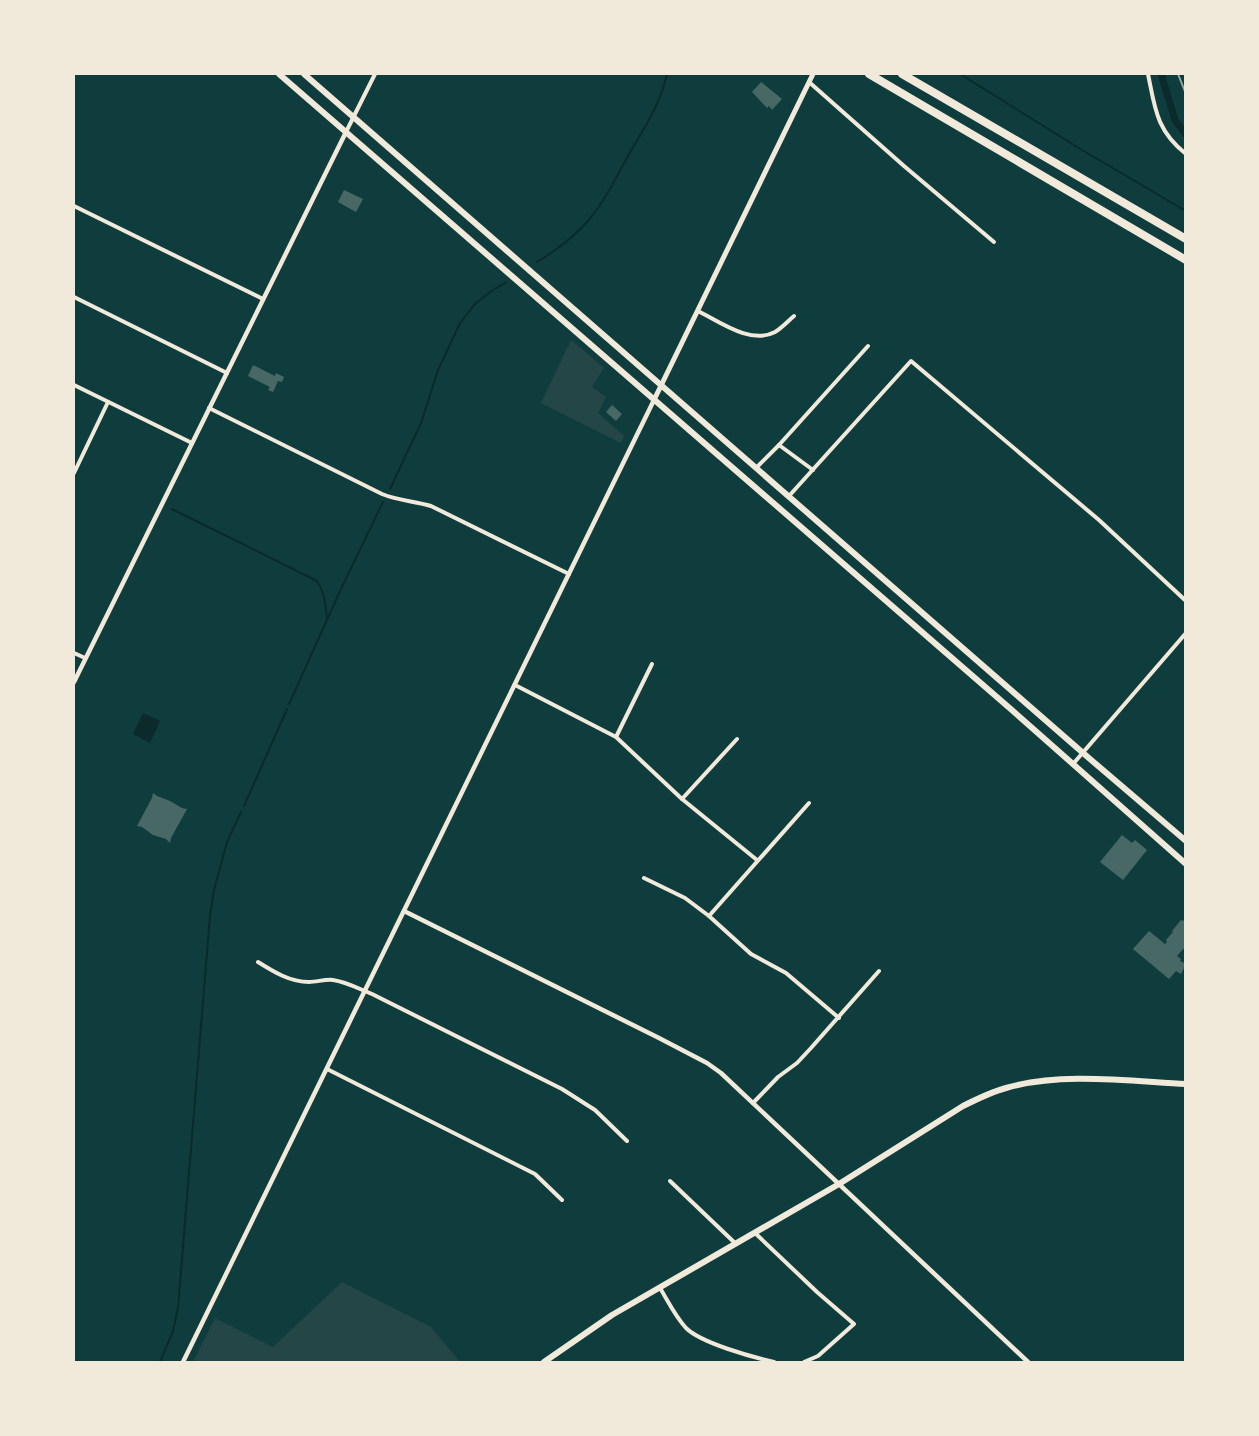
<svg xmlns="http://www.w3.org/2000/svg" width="1259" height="1436" viewBox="0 0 1259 1436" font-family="Manrope,sans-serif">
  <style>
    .green { fill: #244646 }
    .water { fill: #0a2a2b }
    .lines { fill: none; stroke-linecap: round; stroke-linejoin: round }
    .stream { stroke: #0a2a2b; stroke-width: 2 }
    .canal { stroke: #0a2a2b; stroke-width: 7 }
    .building { fill: #486865 }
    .minor { stroke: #f1e9da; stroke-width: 4 }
    .tertiary { stroke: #f1e9da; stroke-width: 4.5 }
    .secondary { stroke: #f1e9da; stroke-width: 5 }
    .primary { stroke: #f1e9da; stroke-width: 6 }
    .motorway { stroke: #f1e9da; stroke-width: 8 }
    .rail { stroke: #97a49c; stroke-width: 2 }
  </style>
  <rect width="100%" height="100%" fill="#0f3d3e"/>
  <g class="green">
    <path d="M571 340 604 368 592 387 606 397 598 413 624 436 621 443 541 403Z"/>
    <path d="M342 1282 431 1327 460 1362H193L215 1318 273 1347Z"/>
  </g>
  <path class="water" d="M143 713 160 721 150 743 133 734Z"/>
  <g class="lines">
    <g class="stream">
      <path d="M960 74 1082 150 1186 211"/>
      <path d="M537 262C555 251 572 239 587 222 604 203 615 179 628 156 643 130 661 103 667 74"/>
      <path d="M390 489 421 423 438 370 460 323 475 304 490 292 506 282"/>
      <path d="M172 509 317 581C325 592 325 604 327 618"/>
      <path d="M289 704 340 591 383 502"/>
      <path d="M244 806 287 709"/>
      <path d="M160 1362 173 1331 178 1308 210 916 214 890 227 842 241 812"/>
    </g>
    <path class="canal" d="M1161 74 1175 120 1186 135"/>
  </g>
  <g class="building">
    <path d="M761 82 782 99 772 110 769 106 767 108 752 92Z"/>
    <path d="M344 190 363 199 356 212 338 202Z"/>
    <path d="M253 365 275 376 276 373 284 377 282 382 278 381 273 392 268 390 270 387 248 376Z"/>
    <path d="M612 405 622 414 616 421 606 412Z"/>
    <path d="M153 793 157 796 170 801 182 808 187 809 171 838 170 843 166 839 153 835 142 827 137 826 152 798Z"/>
    <path d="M1122 835 1132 843 1135 840 1147 850 1123 880 1100 862Z"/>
    <path d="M1186 917V950L1183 949 1177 956 1181 959 1180 961 1186 964 1181 974 1176 971 1169 979 1133 949 1149 931 1165 944 1167 942 1166 940 1173 932 1172 931 1181 920 1183 921Z"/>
  </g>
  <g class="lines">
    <g class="minor">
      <path d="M1148 74C1155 108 1156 130 1186 154"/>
      <path d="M809 82 904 166 994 242"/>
      <path d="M346 132 375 74"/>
      <path d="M74 206 263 299"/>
      <path d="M74 297 227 373"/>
      <path d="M698 311C720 322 751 345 775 332 782 328 788 321 794 316"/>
      <path d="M74 385 192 443"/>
      <path d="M209 408 382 494C399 501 415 501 431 506L569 574"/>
      <path d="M779 445 813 470"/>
      <path d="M756 468 779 445 868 346"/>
      <path d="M74 473 108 402"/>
      <path d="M789 496 911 361 1099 520 1186 601"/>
      <path d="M74 653 85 658"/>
      <path d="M515 685 616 737 682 799 757 860"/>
      <path d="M616 737 652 664"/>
      <path d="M1073 764 1186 633"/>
      <path d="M682 799 737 739"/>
      <path d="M644 878 685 898 709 916 751 954 786 973 839 1018"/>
      <path d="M709 916 809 803"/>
      <path d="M258 962C274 972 290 982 309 982 317 982 325 979 333 980 347 982 359 989 372 994L562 1089 595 1110 627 1141"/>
      <path d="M327 1069 535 1174 562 1200"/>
      <path d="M753 1103 778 1077 797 1063 811 1048 879 971"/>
      <path d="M670 1181 736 1244"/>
      <path d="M755 1233 817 1292 854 1324 818 1356 804 1362"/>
      <path d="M660 1288C668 1301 675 1316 686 1328 701 1343 752 1357 774 1362"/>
    </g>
    <g class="tertiary">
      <path d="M74 682 346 132"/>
      <path d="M404 911 659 1038 707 1063 721 1073 1028 1362"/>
      <path d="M183 1362 654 400"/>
    </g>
    <path class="secondary" d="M654 400 813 74"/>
    <g class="primary">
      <path d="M279 74 1013 711 1186 864"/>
      <path d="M304 74 1090 759 1186 841"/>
      <path d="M544 1362 612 1315 839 1184 963 1106C977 1099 991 1092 1006 1088 1061 1072 1128 1081 1186 1084"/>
    </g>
    <g class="motorway">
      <path d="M869 74 1186 260"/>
      <path d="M902 74 1186 239"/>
    </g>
    <path class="rail" d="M1178 74 1186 94"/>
  </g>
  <rect width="1259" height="1436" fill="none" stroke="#f1e9da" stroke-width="150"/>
</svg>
